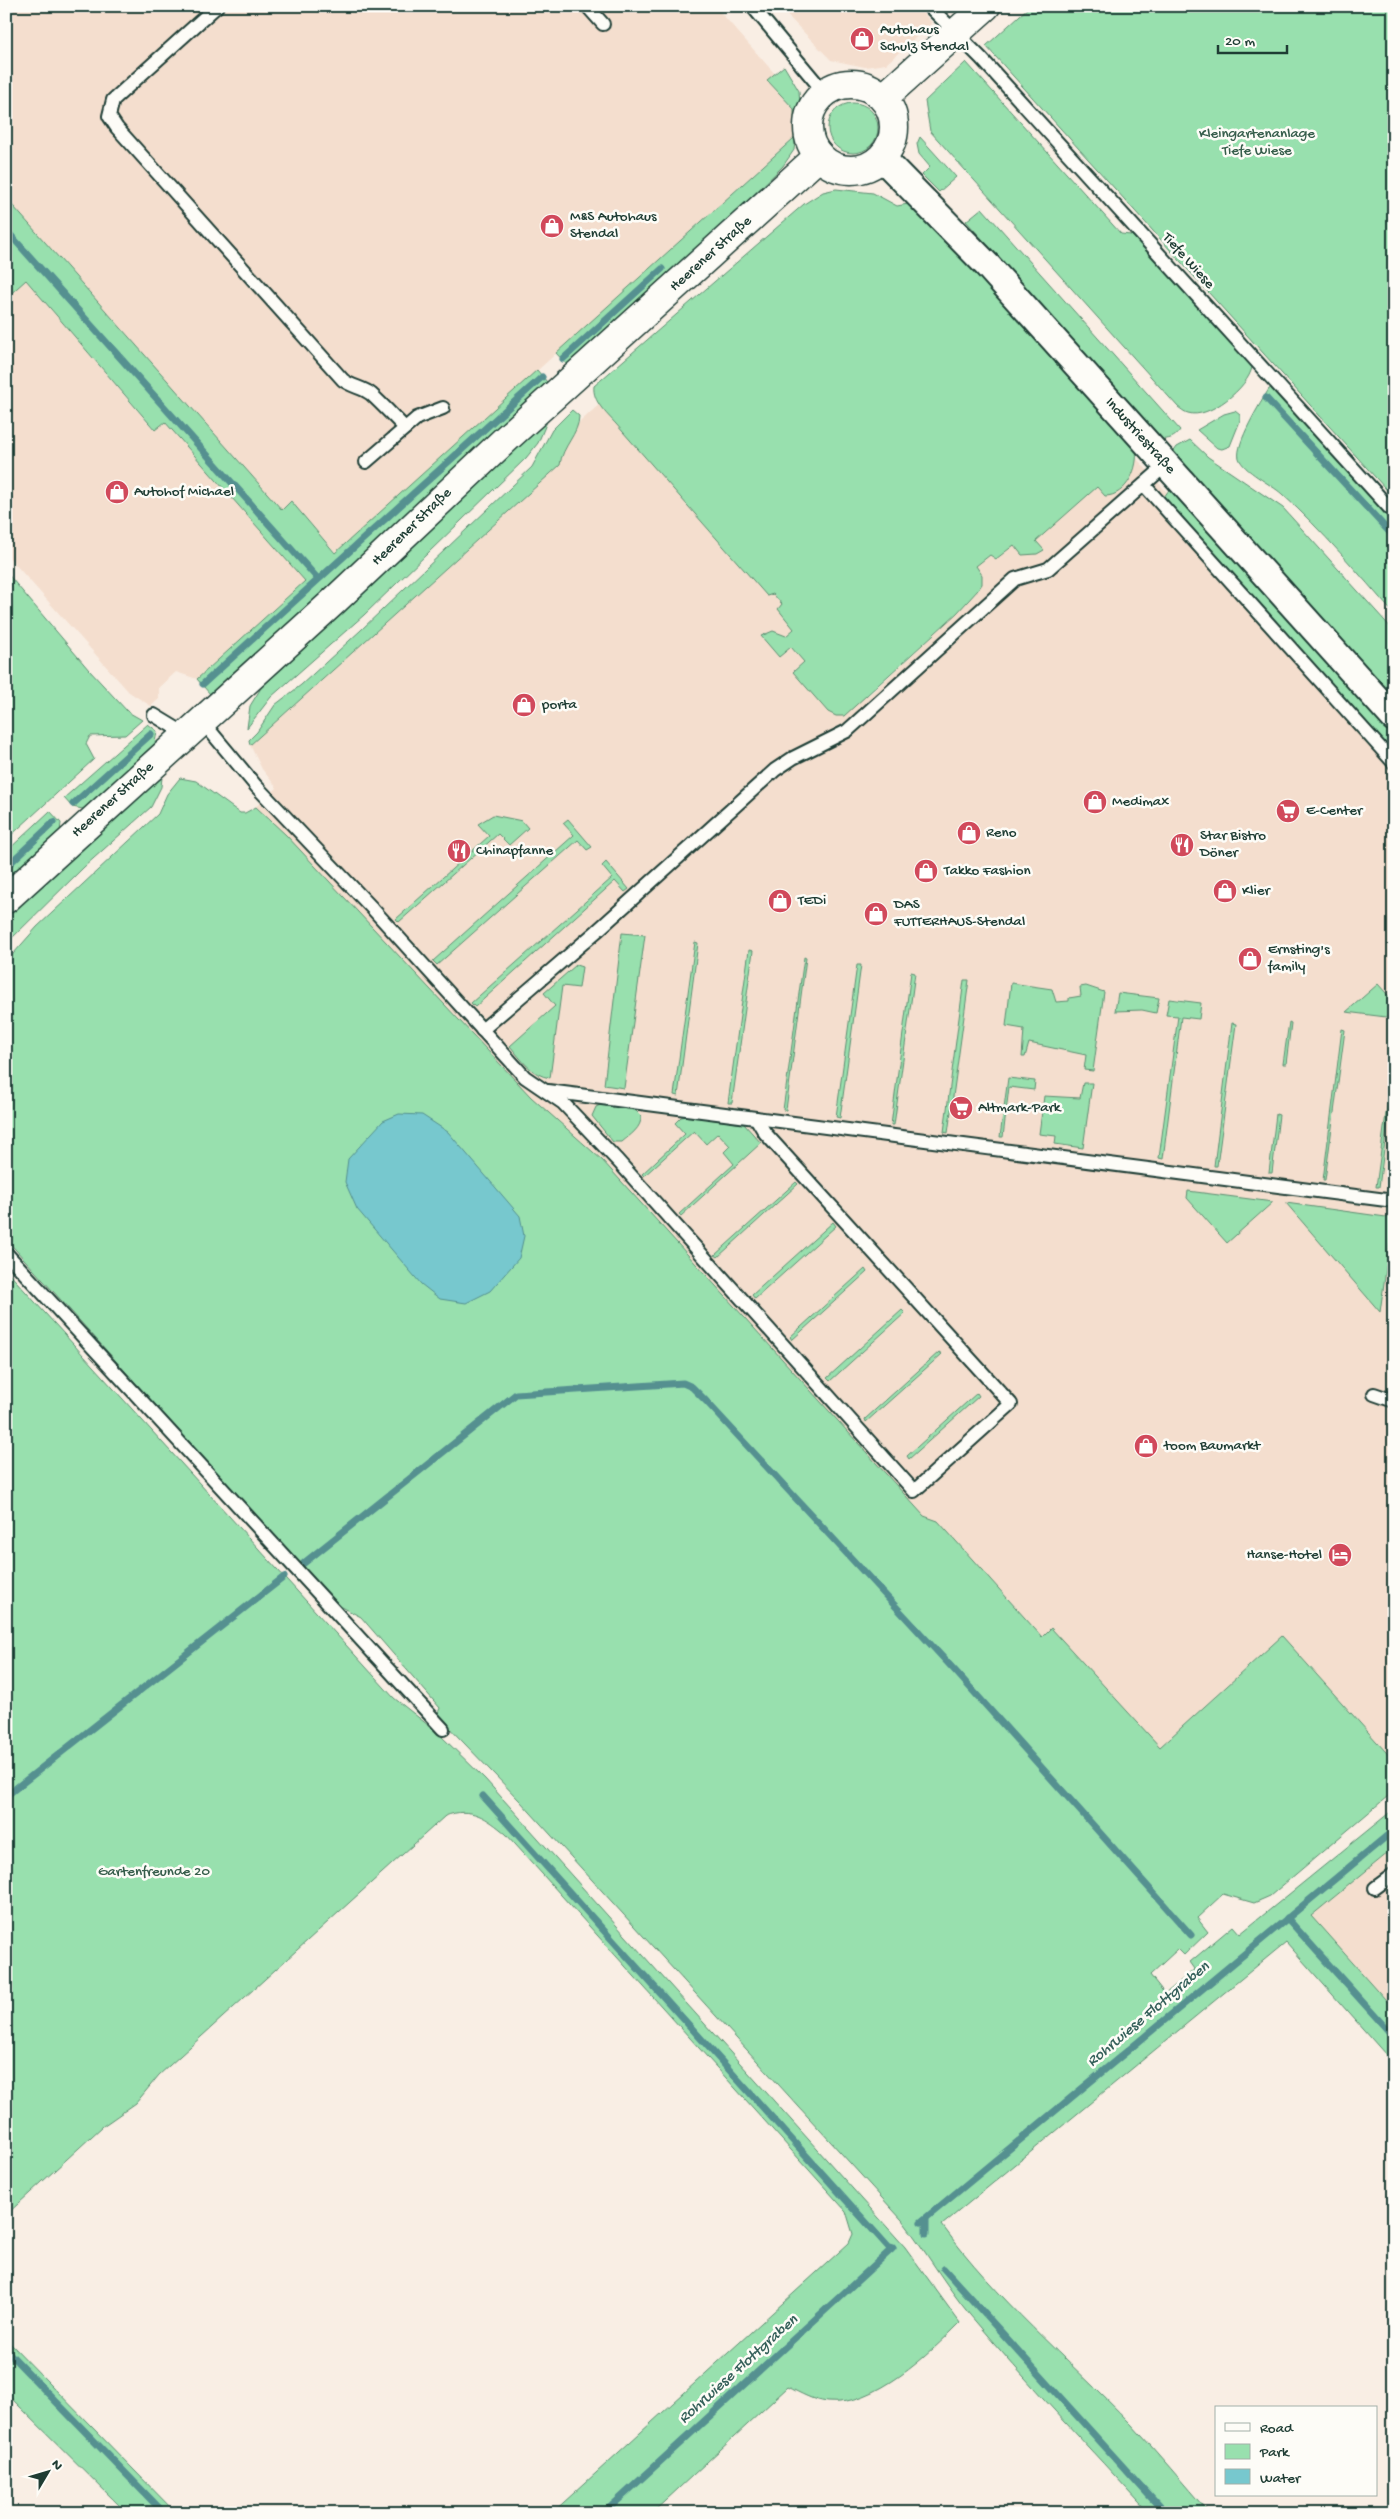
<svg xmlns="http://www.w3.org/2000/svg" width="1400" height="2519" viewBox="0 0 1400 2519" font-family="'Gochi Hand',sans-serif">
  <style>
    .built { fill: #f4dece }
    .green { fill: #98e0ae; stroke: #5c8e71 }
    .water { fill: #77c8ce; stroke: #549090 }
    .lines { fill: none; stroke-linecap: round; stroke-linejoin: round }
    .stream { stroke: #549090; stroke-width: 7 }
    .service-casing { stroke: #1f3d34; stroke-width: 16 }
    .minor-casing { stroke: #1f3d34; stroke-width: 30 }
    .secondary-casing { stroke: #1f3d34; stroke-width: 31 }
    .service { stroke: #fdfcf7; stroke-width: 12 }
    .minor { stroke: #fdfcf7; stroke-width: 26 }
    .secondary { stroke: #fdfcf7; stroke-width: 28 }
    .labels { text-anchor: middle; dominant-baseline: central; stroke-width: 5; stroke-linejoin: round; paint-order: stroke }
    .poi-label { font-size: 15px; fill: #1f3d34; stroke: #fdfcf7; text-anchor: start }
    .park-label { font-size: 15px; fill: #375e4c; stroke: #fdfcf7 }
    .street-label { font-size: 15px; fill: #1f3d34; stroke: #fdfcf7 }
    .water-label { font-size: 16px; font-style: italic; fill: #35605a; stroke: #fdfcf7 }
  </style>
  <rect width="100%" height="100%" fill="#f9eee4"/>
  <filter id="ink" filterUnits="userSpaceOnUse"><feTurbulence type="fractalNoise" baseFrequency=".02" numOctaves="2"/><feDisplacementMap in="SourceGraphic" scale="10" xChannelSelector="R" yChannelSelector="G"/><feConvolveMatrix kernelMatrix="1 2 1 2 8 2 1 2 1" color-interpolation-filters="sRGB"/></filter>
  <g filter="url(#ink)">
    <g class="built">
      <path d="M6 6H715L775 74 768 81 794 109V138L336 553 291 502 282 510 6 198Z"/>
      <path d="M778 6H917L932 23 886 64 865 67 831 60Z"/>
      <path d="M26 280 154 430 165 422 305 581 197 679 176 672 159 687V699L151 706 129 692 6 554V298Z"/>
      <path d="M603 401 857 689 869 695 957 613 978 590 975 566 990 555 996 559 1014 544 1017 549 1130 451 1394 746V1761L1291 1647 1145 1775 252 810 277 788 262 769 250 745 560 465 548 451Z"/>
      <path d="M1394 1848V2009L1311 1916Z"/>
    </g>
    <g class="green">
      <path d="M1030 6H1394V498L986 46Z"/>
      <path d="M966 62 1121 234 1131 235 1146 246 1252 367C1249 387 1208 420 1188 413 1184 412 1181 409 1178 407L930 131 925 101Z"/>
      <path d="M784 66 799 91 800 105 794 150 783 166 686 261 572 366 567 365 556 353 794 138V109L767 80Z"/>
      <circle cx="853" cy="128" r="25"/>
      <path d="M920 137 956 177 939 192 922 175 930 167 919 154 917 144Z"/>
      <path d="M836 189 873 193 897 206 908 204 982 280 1136 449C1139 467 1127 496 1105 496L1097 487 1036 541 1044 550 1037 554 1022 555 1014 545 996 559 990 555 976 566 982 575V584L978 590 957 613 844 716H836L828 712 793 672 804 662 791 647 779 657 761 636 773 631 786 636 794 629 778 609 782 604 773 594 767 596 616 424C607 414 592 401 594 386L804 204 823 192Z"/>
      <path d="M6 198 282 510 291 501 335 553 537 370 547 382V387L210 694 197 679 305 581 165 422 155 430 26 280 6 298Z"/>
      <path d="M982 208 1180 430C1175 438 1168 440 1159 439L966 221Z"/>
      <path d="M1272 388 1283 398 1394 521V614C1358 573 1323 531 1282 494 1271 484 1243 471 1239 458 1235 444 1261 402 1269 389Z"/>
      <path d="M572 410 579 416C579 434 562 446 560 465L250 745 249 740 257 732 275 705 301 685 361 630 532 467 552 430Z"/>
      <path d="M1235 411 1240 415V421L1230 446 1222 449 1217 448 1197 430 1224 414Z"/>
      <path d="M551 412 538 443 526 458 364 615 271 697 247 728 250 706 261 688C360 598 455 504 551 412Z"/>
      <path d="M1190 440 1208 457 1283 508 1394 631V700L1172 454 1177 447Z"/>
      <path d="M1169 490 1182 498 1394 735V754L1165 500 1164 497Z"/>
      <path d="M6 572 89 670 128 712 142 720 125 735 90 736 86 744 94 759 6 840V677L12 670 6 651Z"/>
      <path d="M148 724 157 731 155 743 89 805 83 809 72 807 64 798Z"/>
      <path d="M162 777 161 787 151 807 84 867 6 944V915L63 861Z"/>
      <path d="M180 778 196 781 240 813H245L256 807 286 835 531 1097 602 1160 924 1516 938 1521 1042 1637 1051 1628 1160 1747 1282 1636 1394 1761V1791L1270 1896 1254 1903 1223 1894 1197 1918 1208 1932 1184 1955 1178 1949 1150 1975 1165 1994 1195 1969 1190 1962 1233 1926 1240 1934 1394 1809V1848L1311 1916 1394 2009V2064L1286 1942 942 2225C996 2299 1067 2358 1131 2424 1158 2453 1183 2483 1209 2513H1149C1089 2447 1027 2383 970 2315 945 2285 926 2251 902 2220L520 1801 437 1715 440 1708 361 1617 340 1606 289 1553 6 1239V962L37 927 158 814 167 794Z"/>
      <path d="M50 811 61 823 60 832 6 884V852Z"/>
      <path d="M493 815 522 821 528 828 509 845 498 834 399 922 396 919 489 836 478 824Z"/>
      <path d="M568 819 592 847 587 850 578 840 437 965 433 961 574 835 563 823Z"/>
      <path d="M606 862 629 889 625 892 615 881 475 1007 471 1003 612 878 602 866Z"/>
      <path d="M622 933 645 935 624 1088 604 1085Z"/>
      <path d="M695 942 698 943 678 1096 674 1095Z"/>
      <path d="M749 950 753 951 732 1103H728Z"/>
      <path d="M804 957 806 958 786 1110H783Z"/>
      <path d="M576 965 582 967 579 988 562 986 550 1078C531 1075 522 1060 510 1046L555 1006 544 993Z"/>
      <path d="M857 965H861L840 1118 836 1117Z"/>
      <path d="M911 972 915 973 894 1125H891Z"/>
      <path d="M964 980H969L948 1133 944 1132Z"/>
      <path d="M1011 983 1052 989 1056 1002 1069 1001V998L1081 996 1080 987 1086 986 1104 992 1093 1071 1084 1070 1086 1055 1029 1043 1025 1057H1022L1024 1029 1006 1026Z"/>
      <path d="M1378 984 1394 1002V1018L1346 1012Z"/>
      <path d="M1118 993 1159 998 1156 1013 1142 1010 1115 1011Z"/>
      <path d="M1169 999 1201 1003 1199 1019 1181 1017 1163 1159 1159 1158 1178 1016 1166 1015Z"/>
      <path d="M1289 1022 1291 1023 1286 1064H1283Z"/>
      <path d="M1232 1023 1236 1024 1217 1166H1214Z"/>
      <path d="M1342 1029 1345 1030 1325 1180H1323Z"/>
      <path d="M1394 1055V1073L1379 1187H1376Z"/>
      <path d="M1008 1078 1035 1081 1034 1090 1009 1087 1003 1137H1000Z"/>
      <path d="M1083 1083H1092L1083 1148 1055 1144 1056 1136 1039 1134 1044 1096 1080 1098Z"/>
      <path d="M600 1105 634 1109 641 1116C642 1128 630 1135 622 1142H613L592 1116 596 1107Z"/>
      <path d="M1276 1114 1279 1115 1272 1173H1269Z"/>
      <path d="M687 1116 744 1124 761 1143 681 1216 679 1214 734 1164 724 1152 730 1146 718 1133 706 1144 694 1131 644 1176 642 1174 685 1134 675 1123 681 1117Z"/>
      <path d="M796 1182 798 1184 718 1257 715 1255Z"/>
      <path d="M1188 1191 1273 1202 1227 1243 1187 1198Z"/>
      <path d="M1286 1203 1393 1218 1380 1312Z"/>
      <path d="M833 1222 836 1226 755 1299 752 1295Z"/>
      <path d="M865 1269 867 1272 792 1340 790 1337Z"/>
      <path d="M6 1270 394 1698 438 1733 485 1779 905 2247 960 2323C929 2354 875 2407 827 2402 814 2401 800 2393 788 2387L652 2513H552L849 2243 853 2234 846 2211 506 1834C487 1818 471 1806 445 1816L159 2075 136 2103 103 2126 6 2215Z"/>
      <path d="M902 1310 905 1313 830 1381 827 1378Z"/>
      <path d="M939 1352 942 1354 866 1422 865 1419Z"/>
      <path d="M977 1393 979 1396 909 1459 907 1456Z"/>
      <path d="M6 2339 176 2513H127L6 2393Z"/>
    </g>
    <path class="water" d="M399 1114 422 1115 448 1132 520 1216 524 1236 519 1258 490 1291 466 1303 440 1299 421 1284 357 1209 345 1182 348 1159 383 1121Z"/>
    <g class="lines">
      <g class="stream">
        <path d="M6 230 318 579"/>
        <path d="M563 359 662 269"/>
        <path d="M1266 398 1394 537"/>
        <path d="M203 684 542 377"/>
        <path d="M73 804 151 734"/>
        <path d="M6 867 54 822"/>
        <path d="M304 1563 516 1394 683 1383 692 1387 706 1401 958 1674 1191 1935"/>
        <path d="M6 1796 284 1577"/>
        <path d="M483 1796 891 2250"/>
        <path d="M1287 1918 1394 2037"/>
        <path d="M921 2222 1394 1830"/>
        <path d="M926 2234V2219"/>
        <path d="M944 2269 1165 2513"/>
        <path d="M6 2350 164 2513"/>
        <path d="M604 2513 893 2248"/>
      </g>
      <g class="service-casing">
        <g id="service">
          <path d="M217 6 113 100 109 116 117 128 343 380C352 387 362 387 371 394 383 405 394 417 405 428"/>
          <path d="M587 6 603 24"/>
          <path d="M752 6 824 92"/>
          <path d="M929 6 981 58 1394 513"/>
          <path d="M366 462 417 418 443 408"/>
          <path d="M1144 485 1394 763"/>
          <path d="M154 715 187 735"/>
          <path d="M202 721 256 786 371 907 525 1077 563 1103 618 1161 914 1491 1011 1404 765 1133 756 1118"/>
          <path d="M482 1030 597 931 775 770 793 758 847 731 1015 579 1048 569 1166 465"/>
          <path d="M548 1091 1394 1201"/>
          <path d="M6 1253 443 1729"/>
          <path d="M1374 1394 1394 1401"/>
          <path d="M1375 1888 1394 1874"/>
        </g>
      </g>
      <g class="minor-casing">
        <path id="minor" d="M882 158 987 265 1394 718"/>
      </g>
      <g class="secondary-casing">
        <g id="secondary">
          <circle cx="851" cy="127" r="43"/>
          <path d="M883 98 986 6"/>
          <path d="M6 899 332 603 507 438 819 156"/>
        </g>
      </g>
      <use href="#service" class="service"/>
      <use href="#minor" class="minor"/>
      <use href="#secondary" class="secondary"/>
    </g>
  </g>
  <defs>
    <g id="shop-disc" transform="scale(1.25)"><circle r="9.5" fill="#d1495b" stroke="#fdfcf7"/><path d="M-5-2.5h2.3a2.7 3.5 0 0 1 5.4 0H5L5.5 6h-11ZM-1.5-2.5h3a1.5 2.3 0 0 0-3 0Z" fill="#fff"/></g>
    <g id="supermarket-disc" transform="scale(1.25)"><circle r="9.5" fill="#d1495b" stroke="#fdfcf7"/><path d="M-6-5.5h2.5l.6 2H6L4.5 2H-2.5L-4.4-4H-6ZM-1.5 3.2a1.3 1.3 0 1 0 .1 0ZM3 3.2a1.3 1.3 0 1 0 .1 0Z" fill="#fff"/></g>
    <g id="restaurant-disc" transform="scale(1.25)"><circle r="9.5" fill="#d1495b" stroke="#fdfcf7"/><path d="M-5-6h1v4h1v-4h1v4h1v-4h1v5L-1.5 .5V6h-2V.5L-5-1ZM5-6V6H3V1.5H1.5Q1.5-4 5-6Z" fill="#fff"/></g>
    <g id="hotel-disc" transform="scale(1.25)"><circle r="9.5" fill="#d1495b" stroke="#fdfcf7"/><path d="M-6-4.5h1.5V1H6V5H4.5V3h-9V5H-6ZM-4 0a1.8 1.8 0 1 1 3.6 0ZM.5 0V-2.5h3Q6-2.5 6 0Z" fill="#fff"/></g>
  </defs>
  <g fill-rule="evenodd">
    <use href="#shop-disc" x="862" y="39"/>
    <use href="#shop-disc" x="552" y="226"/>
    <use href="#shop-disc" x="117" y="492"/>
    <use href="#shop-disc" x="524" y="705"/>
    <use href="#shop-disc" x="1095" y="802"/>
    <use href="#supermarket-disc" x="1288" y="811"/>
    <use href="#shop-disc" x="969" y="833"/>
    <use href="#restaurant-disc" x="1182" y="845"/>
    <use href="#restaurant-disc" x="459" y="851"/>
    <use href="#shop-disc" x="926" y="871"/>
    <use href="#shop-disc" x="1225" y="891"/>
    <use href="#shop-disc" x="780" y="901"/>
    <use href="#shop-disc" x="876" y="914"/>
    <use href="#shop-disc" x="1250" y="959"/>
    <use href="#supermarket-disc" x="961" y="1108"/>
    <use href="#shop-disc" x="1146" y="1446"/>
    <use href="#hotel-disc" x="1340" y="1555"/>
  </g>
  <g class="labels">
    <g class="poi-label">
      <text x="880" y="30">Autohaus<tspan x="880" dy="17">Schulz Stendal</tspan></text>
      <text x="570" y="217">M&amp;S Autohaus<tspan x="570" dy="17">Stendal</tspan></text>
      <text x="134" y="492">Autohof Michael</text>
      <text x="542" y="705">porta</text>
      <text x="1112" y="802">Medimax</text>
      <text x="1306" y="811">E-Center</text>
      <text x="986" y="833">Reno</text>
      <text x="1200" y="836">Star Bistro<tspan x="1200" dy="17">Döner</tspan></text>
      <text x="476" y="851">Chinapfanne</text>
      <text x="944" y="871">Takko Fashion</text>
      <text x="1242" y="891">Klier</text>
      <text x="798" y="901">TEDi</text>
      <text x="894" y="905">DAS<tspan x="894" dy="17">FUTTERHAUS-Stendal</tspan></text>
      <text x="1268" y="950">Ernsting's<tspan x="1268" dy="17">family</tspan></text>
      <text x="978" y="1108">Altmark-Park</text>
      <text x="1164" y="1446">toom Baumarkt</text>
      <text x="1322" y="1555" text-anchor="end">Hanse-Hotel</text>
    </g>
    <g class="park-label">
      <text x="1257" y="134">Kleingartenanlage<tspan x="1257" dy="17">Tiefe Wiese</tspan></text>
      <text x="154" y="1872">Gartenfreunde 20</text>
    </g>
    <g class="street-label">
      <text transform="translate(711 254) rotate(-42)">Heerener Straße</text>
      <text transform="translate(1188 261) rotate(48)">Tiefe Wiese</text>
      <text transform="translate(1140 436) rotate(48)">Industriestraße</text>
      <text transform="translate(412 527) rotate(-44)">Heerener Straße</text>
      <text transform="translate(113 800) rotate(-42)">Heerener Straße</text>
    </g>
    <g class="water-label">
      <text transform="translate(1149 2015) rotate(-40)">Rohrwiese Flottgraben</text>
      <text transform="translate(739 2370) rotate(-42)">Rohrwiese Flottgraben</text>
    </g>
  </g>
  <rect width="1400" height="2519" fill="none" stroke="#fdfcf7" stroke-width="25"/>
  <rect x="12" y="12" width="1375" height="2494" fill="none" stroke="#1f3d34" stroke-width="2" filter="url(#ink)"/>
  <rect x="1215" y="2406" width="162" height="90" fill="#fdfcf7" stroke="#a4b0a9"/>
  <rect x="1225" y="2423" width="25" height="8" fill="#fdfcf7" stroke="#a4b0a9"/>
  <text x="1260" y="2432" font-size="15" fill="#1f3d34">Road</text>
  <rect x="1225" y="2444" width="25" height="15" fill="#98e0ae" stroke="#a4b0a9"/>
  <text x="1260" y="2456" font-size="15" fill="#1f3d34">Park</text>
  <rect x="1225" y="2469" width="25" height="15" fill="#77c8ce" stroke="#a4b0a9"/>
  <text x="1260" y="2482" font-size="15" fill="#1f3d34">Water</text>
  <g transform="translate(48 2472) rotate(52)" stroke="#fdfcf7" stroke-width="4" paint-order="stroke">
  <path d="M0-4L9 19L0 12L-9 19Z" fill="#1f3d34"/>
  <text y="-8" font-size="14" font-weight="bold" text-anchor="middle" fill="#1f3d34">N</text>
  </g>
  <path d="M1218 45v8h69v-8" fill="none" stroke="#1f3d34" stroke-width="2.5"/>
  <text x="1225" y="45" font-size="15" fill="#1f3d34" stroke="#fdfcf7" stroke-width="4" paint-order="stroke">20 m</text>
</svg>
